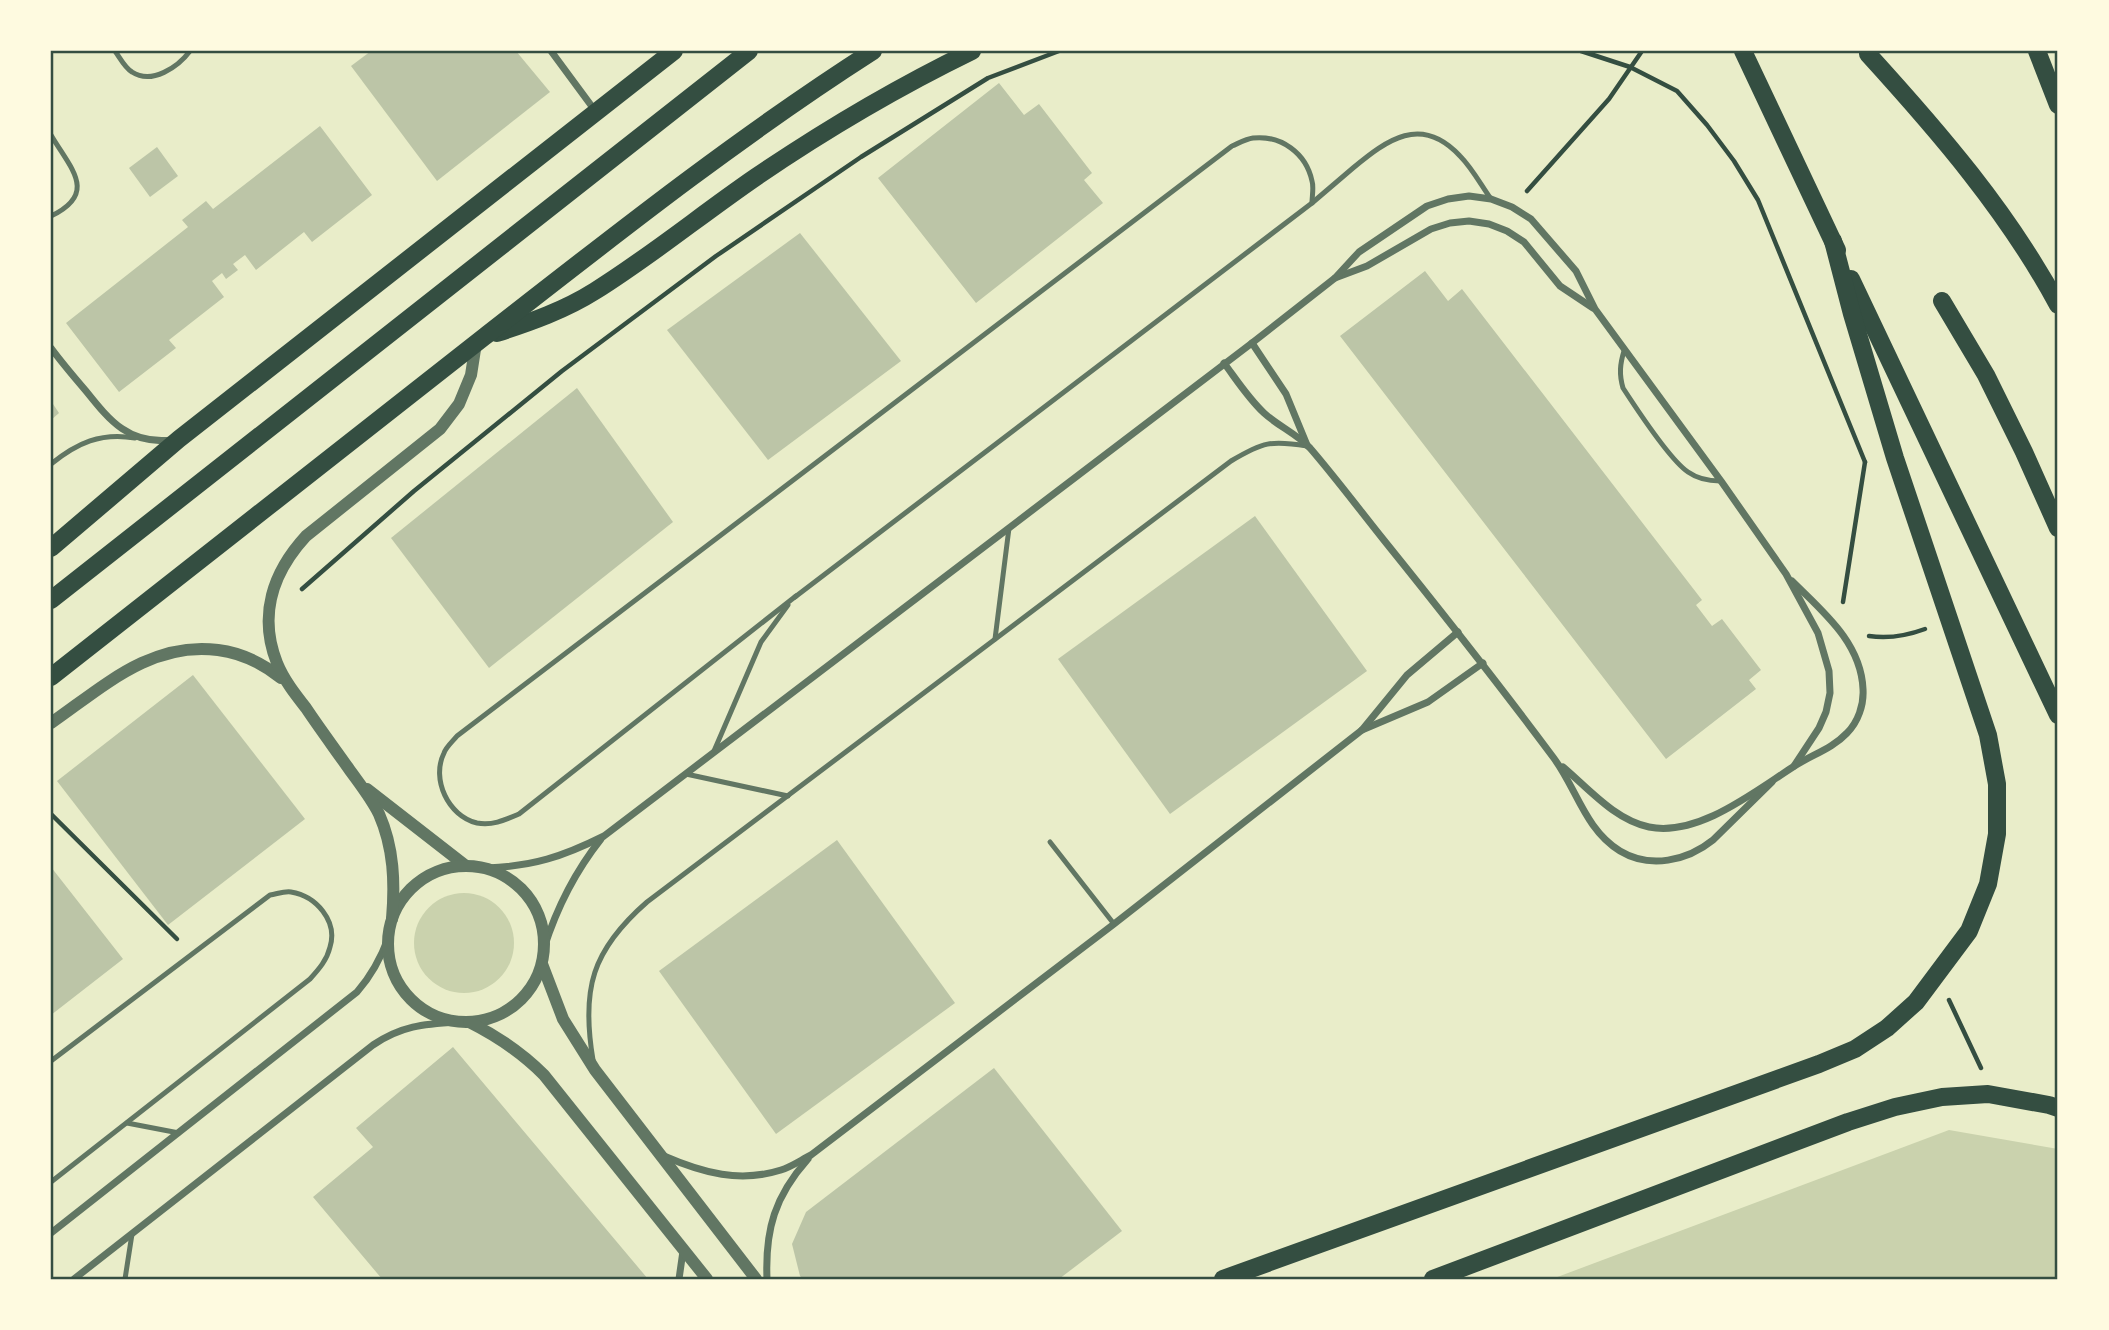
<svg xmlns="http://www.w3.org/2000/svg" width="2109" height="1330" viewBox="0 0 2109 1330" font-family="Lato,sans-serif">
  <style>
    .green { fill: #cad2ad }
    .building { fill: #bcc5a7 }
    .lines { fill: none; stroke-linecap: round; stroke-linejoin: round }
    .path { stroke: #344e41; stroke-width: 4.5 }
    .service { stroke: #617663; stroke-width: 5 }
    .minor { stroke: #617663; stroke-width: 7 }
    .tertiary { stroke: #617663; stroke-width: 12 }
    .primary { stroke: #344e41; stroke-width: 18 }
    .neatline { fill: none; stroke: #344e41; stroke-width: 2.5 }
  </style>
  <rect width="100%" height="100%" fill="#e9edc9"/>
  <g class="green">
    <circle cx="464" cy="943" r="50"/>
    <path d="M1949 1130 2058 1149V1279H1552Z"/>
  </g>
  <g class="building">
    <path d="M371 51H516L550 92 437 181 351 66Z"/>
    <path d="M999 83 1024 115 1039 104 1092 173 1084 180 1103 203 976 303 878 178Z"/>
    <path d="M320 126 372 195 312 242 304 232 256 270 245 255 233 264 238 270 226 279 222 273 212 281 224 297 169 340 176 348 119 392 66 323 188 227 182 220 206 201 213 209Z"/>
    <path d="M157 147 178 176 150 197 129 168Z"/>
    <path d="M800 233 901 361 768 460 667 330Z"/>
    <path d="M1425 271 1448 301 1462 289 1702 600 1696 605 1712 626 1722 619 1761 670 1749 680 1756 689 1666 759 1340 336Z"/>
    <path d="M577 388 673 522 489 668 391 538Z"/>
    <path d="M51 401 59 413 51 420Z"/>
    <path d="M1255 516 1367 671 1170 814 1058 659Z"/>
    <path d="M193 675 305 819 168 925 57 781Z"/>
    <path d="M837 840 955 1003 776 1134 659 971Z"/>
    <path d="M51 867 123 959 51 1015Z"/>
    <path d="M453 1047 648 1279H382L313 1197 373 1147 356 1128Z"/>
    <path d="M994 1068 1122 1231 1059 1279H803L800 1276 792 1244 806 1212Z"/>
  </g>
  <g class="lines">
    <g class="path">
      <path d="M1581 51 1630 67 1677 91 1707 125 1734 161 1758 200 1865 462"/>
      <path d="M1527 191 1609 99 1642 51"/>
      <path d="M302 589 414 491 562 371 716 256 861 157 988 78 1059 51"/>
      <path d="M1843 602 1865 462"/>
      <path d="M1869 636C1889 639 1906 636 1925 629"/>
      <path d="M51 814 177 939"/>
      <path d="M1949 1000 1981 1068"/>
    </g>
    <g class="service">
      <path d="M115 51C120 58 125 68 132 72 152 85 178 67 190 51"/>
      <path d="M51 135C70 168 99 193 51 216"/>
      <path d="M1624 351C1620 364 1619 374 1623 388 1636 408 1670 460 1688 472 1698 479 1709 481 1720 481"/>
      <path d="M51 464C77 443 101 432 135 438"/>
      <path d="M796 596 519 814C505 820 492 826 477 823 448 816 431 779 444 753 446 747 453 741 457 736L1232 146C1239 143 1246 139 1253 138 1281 135 1306 153 1312 181 1314 187 1312 196 1312 203"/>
      <path d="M795 597 1312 203C1325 192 1339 180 1353 168 1387 140 1421 114 1460 156 1472 168 1481 185 1491 199"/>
      <path d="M995 639 1009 528"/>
      <path d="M714 751 761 642 788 605"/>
      <path d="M686 774 788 796"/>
      <path d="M1050 842 1114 924"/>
      <path d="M593 1060C581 989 592 950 647 902L1231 461C1263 442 1271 440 1307 446"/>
      <path d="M51 1061 270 895C277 894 284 891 291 892 316 896 338 921 330 947 327 960 319 969 310 979L51 1182"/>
      <path d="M127 1123 179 1133"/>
      <path d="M125 1279 132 1234"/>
    </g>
    <g class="minor">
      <path d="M551 51 596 112"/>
      <path d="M1335 278 1367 266 1431 229 1450 223 1469 221 1489 224 1507 231 1524 242 1560 286 1593 308"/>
      <path d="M1252 343 1286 394 1307 445"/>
      <path d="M51 348C62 363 74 377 86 391 110 421 129 445 172 440"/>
      <path d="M1224 363C1236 379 1248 398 1264 413 1278 426 1297 434 1310 448 1335 477 1359 509 1383 539 1441 611 1498 683 1553 757 1576 787 1585 830 1620 851 1650 869 1687 861 1713 840L1772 782"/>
      <path d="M1362 730 1428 702 1483 663"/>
      <path d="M1563 767C1589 789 1615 820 1649 827 1698 837 1754 792 1793 767 1811 755 1832 749 1847 733 1858 722 1864 705 1863 689 1861 642 1822 611 1792 581"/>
      <path d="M487 868C533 866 562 857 604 836L1252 343 1335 278 1359 252 1427 206 1448 199 1469 196 1491 199 1512 207 1531 219 1576 271 1595 309 1721 481 1786 574 1818 633 1829 671 1830 693 1826 712 1819 728 1794 766"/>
      <path d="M544 948C557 907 574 873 601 839"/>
      <path d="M664 1156C703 1173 740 1183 781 1170 791 1167 801 1160 811 1155L1114 924 1362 730 1407 675 1458 632"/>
      <path d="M51 1233 357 992C372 975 381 958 389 936"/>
      <path d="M74 1279 373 1045C401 1026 423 1024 457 1022"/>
      <path d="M679 1279 683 1251"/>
      <path d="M767 1279C765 1229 775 1196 808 1159"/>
    </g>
    <g class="tertiary">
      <path d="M51 723C103 687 151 641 218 650 243 653 262 663 281 678"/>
      <path d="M367 789 466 866"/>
      <circle cx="466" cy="944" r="78"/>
      <path d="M392 919C395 883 394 848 379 814 371 798 359 783 349 769 335 749 320 729 306 708 295 694 284 680 277 663 258 615 273 572 306 536L440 429 459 404 471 375 476 343"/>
      <path d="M542 964 563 1019 595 1070 756 1279"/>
      <path d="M469 1022C497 1036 521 1052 544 1075L707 1279"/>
    </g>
    <g class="primary">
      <path d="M1743 51 1837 250"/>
      <path d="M2037 51 2058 105"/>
      <path d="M1868 54C1939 132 2008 212 2058 305"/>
      <path d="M1851 279 2058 715"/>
      <path d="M1942 301 1986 375 2024 452 2058 528"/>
      <path d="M497 333C531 322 565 310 595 291 651 256 702 214 756 177 825 130 898 87 972 51"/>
      <path d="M51 548 179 439 674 51"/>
      <path d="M51 600 749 51"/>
      <path d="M51 677C195 564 340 450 484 337 611 238 737 138 873 51"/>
      <path d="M1223 1279 1819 1064 1855 1049 1887 1028 1916 1002 1969 931 1988 884 1997 834V784L1988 735 1895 458 1852 314 1833 241"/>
      <path d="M1433 1279 1848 1122 1895 1107 1942 1097 1988 1094 2049 1105 2058 1108"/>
    </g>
  </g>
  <rect width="2109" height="1330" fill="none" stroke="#fefae0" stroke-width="105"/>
  <rect x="52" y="52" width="2004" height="1226" class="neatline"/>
</svg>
